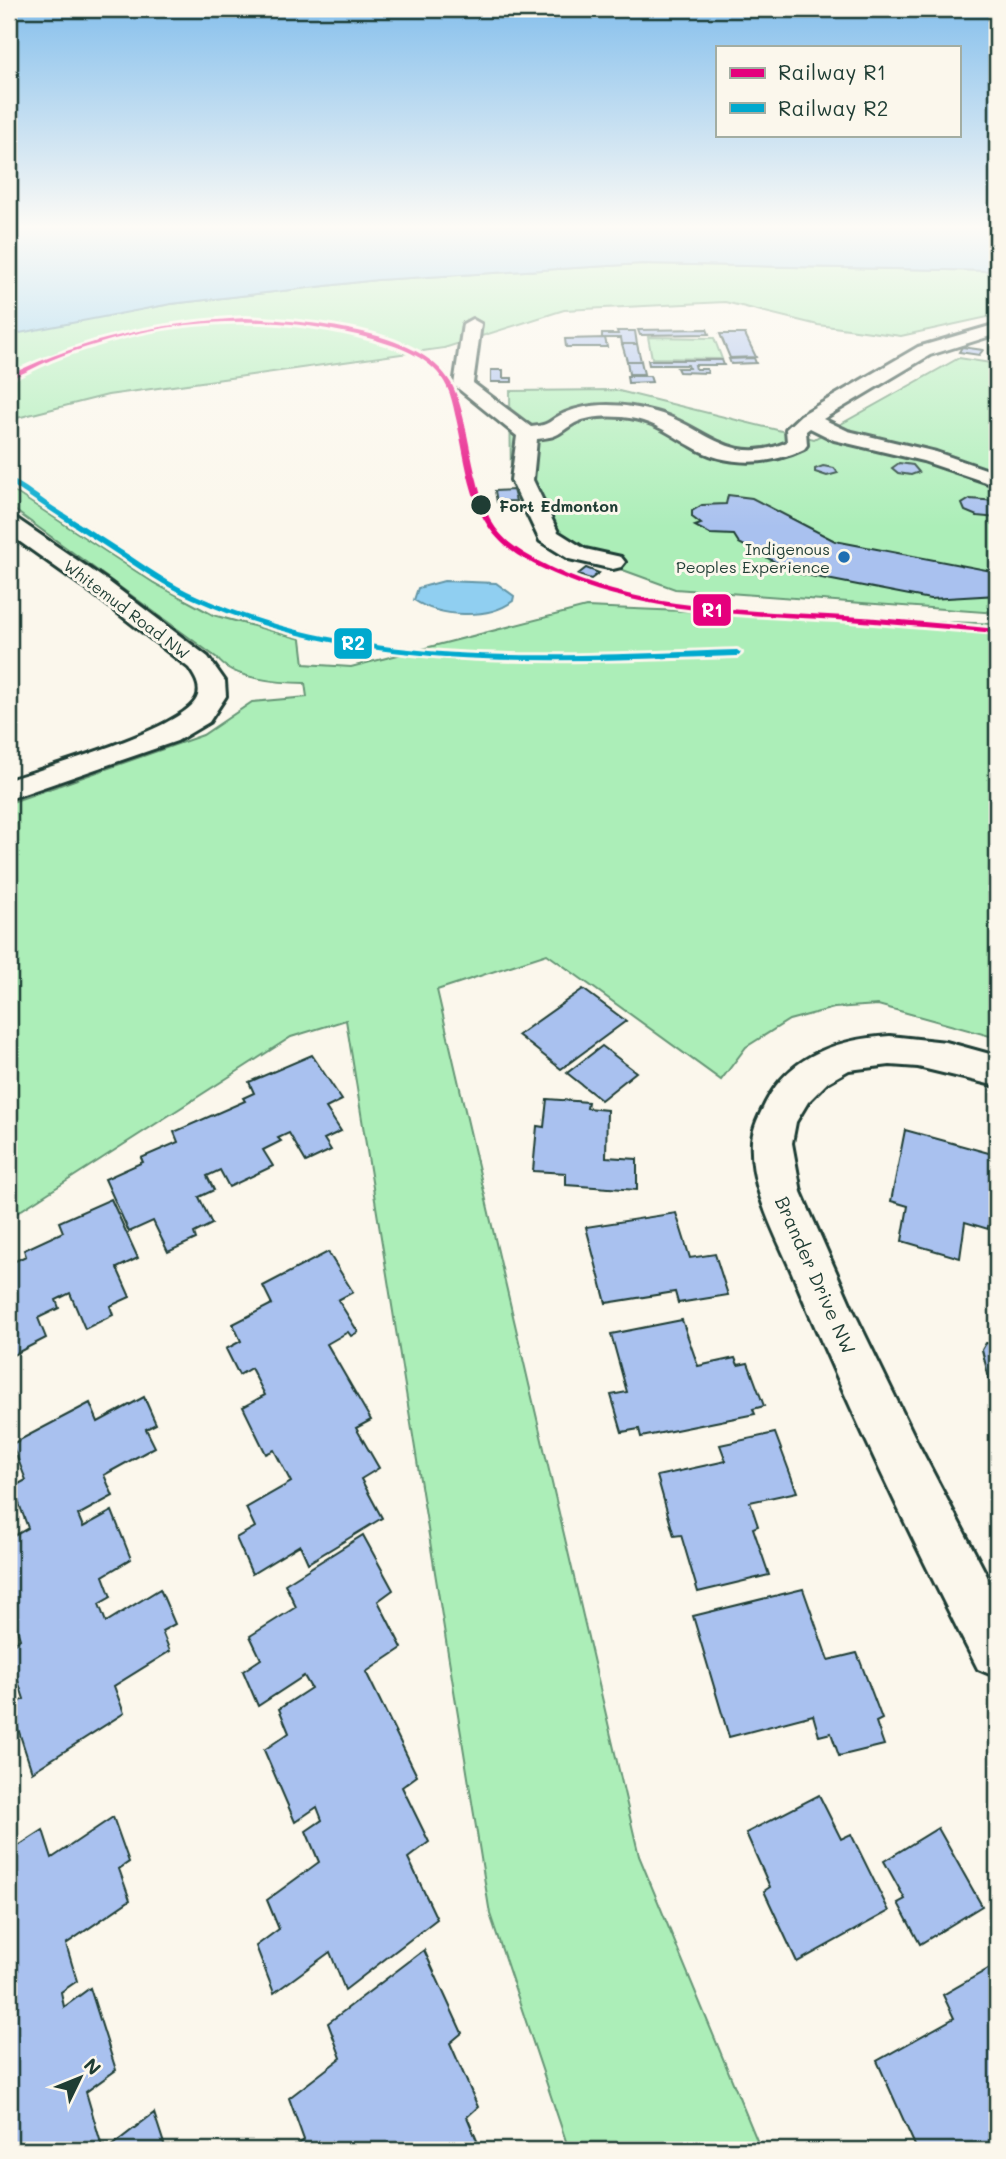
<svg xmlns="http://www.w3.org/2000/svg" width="1006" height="2159" viewBox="0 0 1006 2159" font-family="Mali,sans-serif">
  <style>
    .green { fill: #aceeb8; stroke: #669676; stroke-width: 2 }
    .water { fill: #90cff1; stroke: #6395a5; stroke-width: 2 }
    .building { fill: #a9c1ef; stroke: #1f3d34; stroke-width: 2 }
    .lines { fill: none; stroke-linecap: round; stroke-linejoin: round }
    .street-casing { stroke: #1f3d34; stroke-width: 6 }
    .street { fill: #fbf7ec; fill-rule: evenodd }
    .rail-1-casing { stroke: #fbf7ec; stroke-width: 6 }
    .rail-2-casing { stroke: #fbf7ec; stroke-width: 6 }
    .rail-1 { fill: #e5007d; fill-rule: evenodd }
    .rail-2 { fill: #00a9ce; fill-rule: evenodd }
    .stop-dot { fill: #1f3d34; stroke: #fbf7ec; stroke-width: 2.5 }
    .poi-dot { fill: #1f6fb2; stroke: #fbf7ec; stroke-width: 2.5 }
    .labels { text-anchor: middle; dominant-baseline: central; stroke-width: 6; stroke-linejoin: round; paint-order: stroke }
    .far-stop-label { font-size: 16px; font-weight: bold; fill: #1f3d34; stroke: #fbf7ec; text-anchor: start }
    .far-poi-label { font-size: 16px; fill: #1f3d34; stroke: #fbf7ec; text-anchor: end }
    .far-street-label { font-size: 16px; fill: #1f3d34; stroke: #fbf7ec }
    .street-label { font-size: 19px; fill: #1f3d34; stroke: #fbf7ec }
    .line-badge { stroke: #fbf7ec; stroke-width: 2.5 }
    .badge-label { font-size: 19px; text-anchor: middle; font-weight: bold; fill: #fff }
  </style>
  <rect width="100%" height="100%" fill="#fbf7ec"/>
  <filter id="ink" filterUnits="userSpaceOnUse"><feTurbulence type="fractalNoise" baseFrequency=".0143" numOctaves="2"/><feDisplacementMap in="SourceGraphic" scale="14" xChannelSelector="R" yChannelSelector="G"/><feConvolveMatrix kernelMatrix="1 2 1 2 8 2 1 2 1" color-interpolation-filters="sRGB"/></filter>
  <g filter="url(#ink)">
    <g class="green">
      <path d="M642 264 997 271V315L901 336 818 325 725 302 564 310 444 348 108 395 9 420V335L31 329 171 304 377 280Z"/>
      <path d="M648 337 714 338 722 359 652 358Z"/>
      <path d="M959 358 997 364V613L675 589 612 566 568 543 511 480 510 391 615 390 814 439Z"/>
      <path d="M9 488 154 583 213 615 301 639 304 664 351 667 586 607 997 624V1038L878 1005 834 1008 789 1020 746 1047 721 1080 547 954 437 990 639 1856 761 2150H569L490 1914 346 1020 291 1037 9 1218V803L203 735 252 702 307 697 305 683C281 683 231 679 217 658L9 506Z"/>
    </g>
    <g class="water">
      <path d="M9 225H997V271L642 264 377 280 171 304 9 335Z"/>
      <path d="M444 581 496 583 514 596 513 601C488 620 439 617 414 600L418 588Z"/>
    </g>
    <g class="building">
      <path d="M707 329 709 334 640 335 638 330Z"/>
      <path d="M617 331H635L637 344H622L621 338H602V334H618Z"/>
      <path d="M720 334H745L756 357 730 358Z"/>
      <path d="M605 338 607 347H566L565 339Z"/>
      <path d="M622 344H637L641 361H627Z"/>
      <path d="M962 347 983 350 979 355 959 352Z"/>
      <path d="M754 358 756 363 731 364 729 359Z"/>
      <path d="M648 360H722L724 365H695L696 369H707L708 373 679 372 677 368H689L688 365H649Z"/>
      <path d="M627 361H641L644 374H629Z"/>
      <path d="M491 370H503V378H512V382H491Z"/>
      <path d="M627 376H650L652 382 628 383Z"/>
      <path d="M899 463 913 465 919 472 911 475 898 473 892 468Z"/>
      <path d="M823 466 834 468 838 473 827 476 815 472V469Z"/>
      <path d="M513 490 516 501 497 502 495 491Z"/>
      <path d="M728 495 752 498 835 541 997 572V587H992L997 595 930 599 796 573 739 543 734 535 710 534 695 526 701 524 692 517V511L702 505 726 504Z"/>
      <path d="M970 499 997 501V518L977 516 965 511 962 504Z"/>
      <path d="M586 568 599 573 591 579 577 575Z"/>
      <path d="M583 989 626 1021 561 1069 518 1035Z"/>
      <path d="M602 1046 636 1072 601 1100 567 1073Z"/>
      <path d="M312 1055 342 1100 326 1108 341 1131 324 1139 331 1150 306 1162 289 1133 278 1138 281 1141 263 1150 273 1166 229 1187 220 1170 207 1176 214 1190 199 1197 212 1224 194 1233 196 1239 168 1252 153 1221 129 1232 105 1179 143 1162 141 1158 178 1142 174 1132 245 1101 243 1098 254 1093 249 1082Z"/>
      <path d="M547 1099 588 1102 587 1108 607 1110 606 1157 637 1159V1190L566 1185V1173L533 1171 537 1126 544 1127Z"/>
      <path d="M905 1130 996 1155 988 1229 965 1222 960 1258 902 1241 908 1206 891 1201Z"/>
      <path d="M111 1199 138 1258 117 1268 130 1297 110 1306 113 1315 85 1329 70 1293 56 1300 59 1308 38 1318 46 1338 9 1357V1264L26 1256 24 1250 63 1232 59 1222Z"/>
      <path d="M676 1213 690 1258 715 1254 728 1295 678 1303 675 1292 606 1303 586 1227Z"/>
      <path d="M328 1252 353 1292 338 1300 358 1332 351 1336 348 1332 327 1344 371 1420 356 1428 379 1468 361 1479 382 1518 308 1563 300 1545 252 1574 236 1538 255 1527 246 1508 291 1482 274 1450 266 1454 243 1407 265 1395 251 1368 239 1375 226 1349 241 1341 233 1324 272 1304 263 1286Z"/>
      <path d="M682 1320 698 1366 735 1358 738 1365 748 1363 764 1406 753 1409 755 1414 641 1437 639 1429 622 1432 611 1395 627 1392 611 1334Z"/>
      <path d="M986 1343 997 1344V1411L982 1350Z"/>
      <path d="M144 1397 156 1424 146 1429 155 1447 104 1475 113 1496 78 1515 83 1527 112 1511 131 1559 103 1576 111 1597 99 1604 106 1622 160 1589 175 1624 162 1631 170 1651 114 1686 124 1713 32 1772 11 1707 24 1699 9 1654V1647L20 1639 9 1605V1539L28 1528 13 1487 26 1480 12 1444 90 1403 98 1422Z"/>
      <path d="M775 1433 797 1492 750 1502 758 1526 753 1528 769 1575 698 1592 681 1535 674 1536 657 1476 726 1461 720 1445Z"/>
      <path d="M363 1535 393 1590 378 1601 402 1648 366 1672 417 1776 402 1787 429 1842 408 1858 437 1919 345 1990 330 1952 274 1993 256 1946 279 1929 267 1900 319 1862 306 1831 322 1820 317 1807 295 1822 264 1750 289 1733 279 1709 311 1688 304 1676 258 1706 243 1671 261 1659 250 1636 296 1607 285 1584Z"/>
      <path d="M803 1589 828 1660 857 1653 882 1719 876 1722 884 1745 839 1756 831 1733 819 1736 813 1715 729 1737 693 1616Z"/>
      <path d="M819 1795 841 1839 851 1834 889 1911 797 1962 764 1891 770 1887 746 1833Z"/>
      <path d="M113 1817 129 1862 119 1869 130 1900 66 1944 77 1981 61 1992 64 2007 90 1988 116 2070 86 2092 103 2150H9V1852L43 1830 52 1858Z"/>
      <path d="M938 1828 982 1906 920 1944 898 1903 905 1899 884 1861Z"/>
      <path d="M424 1950 462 2033 450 2043 478 2107 467 2117 481 2150H291L304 2140 289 2098 341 2058 328 2023Z"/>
      <path d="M997 1964V2150H917L877 2061 954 2018 943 1995Z"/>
      <path d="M154 2113 166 2150H106Z"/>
    </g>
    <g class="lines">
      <g class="street-casing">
        <g id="street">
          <path d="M472 319 481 324 473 383 531 427C553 425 548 420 565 413 594 401 626 404 655 412 704 425 729 468 787 442L786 429 801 415 918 347 997 324V334L930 355 823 419 848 431 936 452 997 473V486L923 461 834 440 810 428 806 431 807 445 804 449C769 466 725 467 691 446 666 432 653 420 622 417 607 416 589 416 575 423 556 434 562 436 537 439L533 480 558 532 585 549 621 557 625 562 621 567 613 569 569 559 540 541 511 480 517 436 454 385 463 324Z"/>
          <path d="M9 517 17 519 109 582 208 657 225 681 226 696 209 722 177 741 9 799V780C46 767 182 730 197 698 202 687 195 677 189 668L91 592 9 534Z"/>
          <path d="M890 1036 946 1042 997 1056V1086L918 1067 890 1065 849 1070 828 1082 808 1102 796 1122 792 1143 801 1192 852 1308 918 1444 997 1595V1677L978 1669C913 1542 851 1413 796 1282 778 1238 749 1190 752 1141 753 1127 760 1114 766 1102 791 1054 840 1039 890 1036Z"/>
        </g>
      </g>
      <use href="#street" class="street"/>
      <g class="rail-1-casing">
        <path id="rail-1" d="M246 318C303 321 420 328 451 383 465 408 469 452 477 480 485 514 494 535 524 553 614 608 726 609 828 615 884 618 941 623 997 629V633C944 629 890 624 837 620 731 614 619 613 524 559 468 528 469 470 455 414 453 405 451 395 447 387 434 358 400 347 372 339 285 314 181 316 94 345 80 349 65 354 51 360 37 366 23 374 9 379V375C89 337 158 323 246 318Z"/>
      </g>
      <g class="rail-2-casing">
        <path id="rail-2" d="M9 478C25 485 39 497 54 507 76 521 98 535 121 550 146 566 170 584 198 596 366 671 557 656 737 650L741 653 737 656C555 661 363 675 193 599 165 587 140 569 115 553 80 530 44 507 9 483Z"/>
      </g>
      <use href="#rail-1" class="rail-1"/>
      <use href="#rail-2" class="rail-2"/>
    </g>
  </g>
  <linearGradient id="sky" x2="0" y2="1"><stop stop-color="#85bfec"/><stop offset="0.43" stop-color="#fdfbf6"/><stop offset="1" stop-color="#fdfbf6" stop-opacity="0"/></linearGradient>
  <rect width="1006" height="527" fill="url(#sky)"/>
  <circle class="stop-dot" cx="481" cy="505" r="11"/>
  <circle class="poi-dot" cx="844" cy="557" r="7"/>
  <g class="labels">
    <g class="far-stop-label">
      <text x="499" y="505">Fort Edmonton</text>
    </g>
    <g class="far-poi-label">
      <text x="830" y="548">Indigenous<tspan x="830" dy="18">Peoples Experience</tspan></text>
    </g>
    <g class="far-street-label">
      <text transform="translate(127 609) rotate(37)">Whitemud Road NW</text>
    </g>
    <g class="street-label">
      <text transform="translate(816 1275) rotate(66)">Brander Drive NW</text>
    </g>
  </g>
  <g class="line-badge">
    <rect x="692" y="593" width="40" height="34" rx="7" fill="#e5007d"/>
    <rect x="333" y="627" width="40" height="33" rx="7" fill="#00a9ce"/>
  </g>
  <g class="badge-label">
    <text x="712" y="617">R1</text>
    <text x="353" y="650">R2</text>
  </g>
  <rect width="1006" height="2159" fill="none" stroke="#fbf7ec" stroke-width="35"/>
  <rect x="18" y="18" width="971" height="2124" fill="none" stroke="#1f3d34" stroke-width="2.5" filter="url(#ink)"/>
  <rect x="716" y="46" width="245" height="91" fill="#fbf7ec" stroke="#a3ada2" stroke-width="2"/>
  <rect x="730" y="68" width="35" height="10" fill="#e5007d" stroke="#a3ada2" stroke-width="2"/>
  <text x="778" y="80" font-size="21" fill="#1f3d34">Railway R1</text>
  <rect x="730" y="103" width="35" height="10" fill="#00a9ce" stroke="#a3ada2" stroke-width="2"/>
  <text x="778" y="116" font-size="21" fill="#1f3d34">Railway R2</text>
  <g transform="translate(80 2078) rotate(47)" stroke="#fbf7ec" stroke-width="5" paint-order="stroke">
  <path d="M0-5L12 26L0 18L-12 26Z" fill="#1f3d34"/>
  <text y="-10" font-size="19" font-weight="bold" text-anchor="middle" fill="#1f3d34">N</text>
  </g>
</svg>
